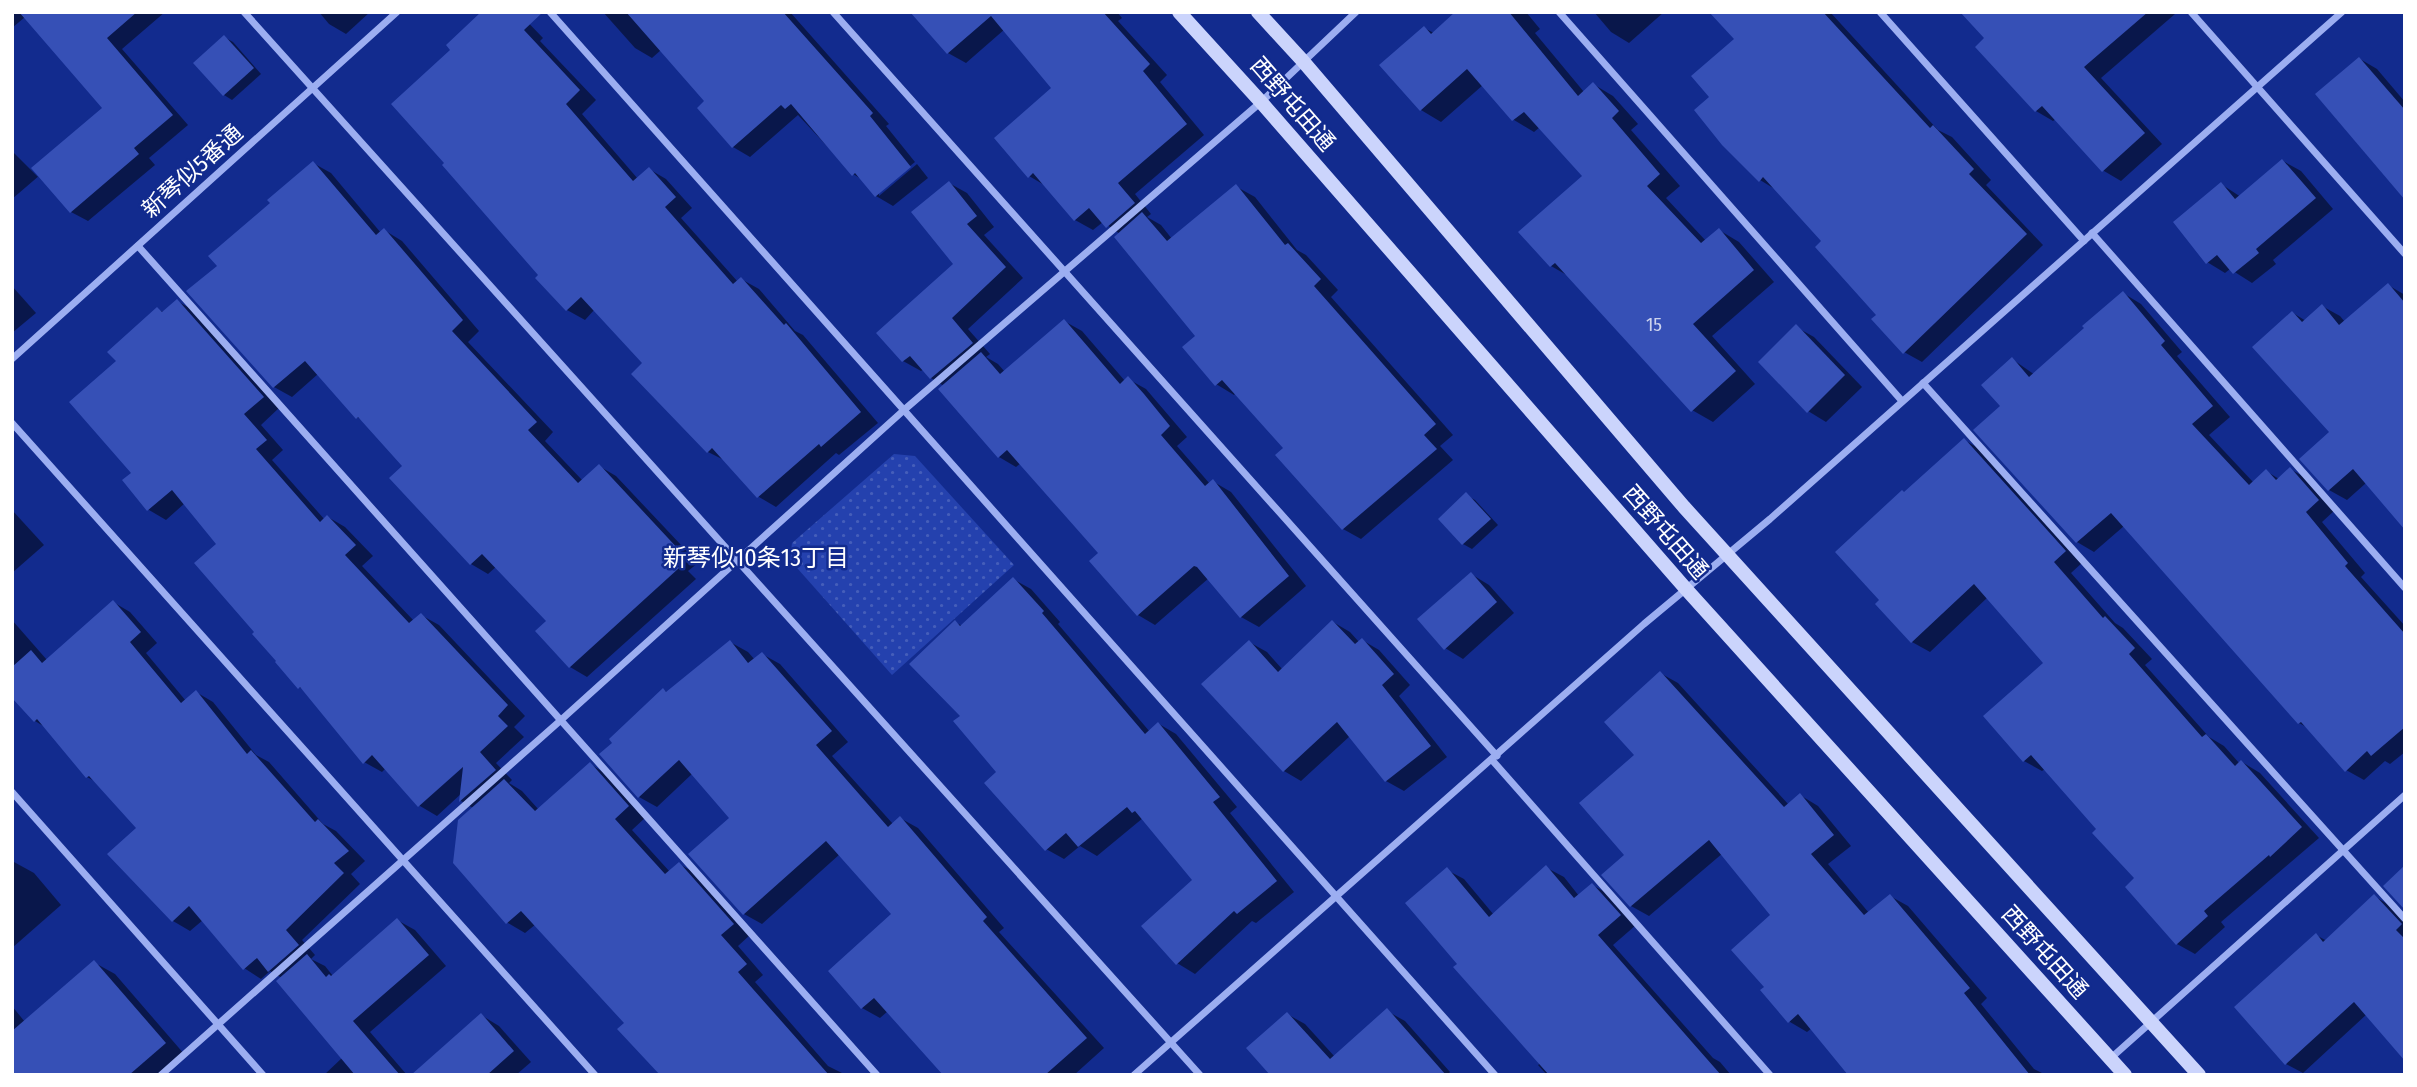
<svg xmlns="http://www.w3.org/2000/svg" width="2417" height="1087" viewBox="0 0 2417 1087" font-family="'Fira Sans Condensed','Noto Sans JP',sans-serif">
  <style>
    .park { fill: url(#park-dots) }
    .shadow { fill: #0007 }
    .building { fill: #3650b6 }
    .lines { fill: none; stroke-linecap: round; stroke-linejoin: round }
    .street { stroke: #9caef1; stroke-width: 7 }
    .secondary { stroke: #cbd4fc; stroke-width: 14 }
    .labels { text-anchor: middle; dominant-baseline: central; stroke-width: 5; stroke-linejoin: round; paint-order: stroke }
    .number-label { font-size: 19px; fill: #cdd3ed }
    .street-label { font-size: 23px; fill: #fff; stroke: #122b8e }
    .neighbourhood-label { font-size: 24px; fill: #fff; stroke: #122b8e }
  </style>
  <defs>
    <pattern id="park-dots" width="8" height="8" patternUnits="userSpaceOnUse" patternTransform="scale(1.75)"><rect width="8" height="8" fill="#2441ae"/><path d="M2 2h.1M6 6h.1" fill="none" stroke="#455eba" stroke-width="1.8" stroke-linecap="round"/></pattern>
  </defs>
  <rect width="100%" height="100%" fill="#122b8e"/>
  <path class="park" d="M894 454 915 456 1014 565 892 675 790 560 792 543Z"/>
  <g class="shadow">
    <path d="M12 12H165L122 49 188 125 149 158 155 165 88 221 71 212 40 175 12 199V151L38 177 104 108 25 17 12 28Z"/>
    <path d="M319 12H370L346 34 329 24Z"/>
    <path d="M518 12 543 38 540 41 596 100 582 114 638 179 649 169 666 179 692 208 681 218 738 282 741 279 759 289 795 331 803 335 878 423 839 455 836 453 776 507 759 497 726 461 708 452 645 363 595 309 585 320 567 310 538 278 541 275Z"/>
    <path d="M603 12H790L889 124 886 126 915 162 879 191V196L917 164 928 178 893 206 876 196 863 180 853 174 798 115 750 157 733 147 706 101 661 50 652 58 635 48Z"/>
    <path d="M913 12H1117L1122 18 1118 21 1167 75 1160 82 1204 135 1135 194 1151 214 1147 217 1161 225 1172 239 1237 187 1255 197 1297 250 1306 255 1338 290 1331 297 1453 435 1440 446 1453 460 1361 539 1343 529 1277 455 1285 448 1236 393 1234 395 1216 384 1197 336 1120 234 1103 222 1093 230 1075 220 1046 186 1029 176 1054 88 1005 29 966 63 948 53Z"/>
    <path d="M1458 12H1526L1540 29 1535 33 1584 92 1593 84 1613 96 1638 124 1631 130 1680 186 1666 198 1706 241 1719 230 1739 242 1774 282 1712 336 1755 384 1713 422 1692 410 1572 278 1551 266 1584 176 1540 127 1534 132 1514 120 1483 85 1441 122 1421 110 1424 28 1434 33Z"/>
    <path d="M1594 12H1664L1629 43 1611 32Z"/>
    <path d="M1711 12H1830L1938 130 1952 137 1991 180 1986 185 2043 245 1922 362 1904 352 1823 241 1778 191 1760 180 1711 97 1736 39Z"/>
    <path d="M1962 12H2173L2175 14 2101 78 2162 144 2121 181 2104 171 2056 119 2053 121 2036 111 1986 39Z"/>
    <path d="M224 37 233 42 261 74 232 100 224 95Z"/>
    <path d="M2360 59 2377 69 2405 102V189Z"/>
    <path d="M2283 161 2301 171 2333 209 2273 260 2276 264 2252 283 2230 269 2225 273 2207 262 2221 184 2241 197Z"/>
    <path d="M313 163 331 173 381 233 384 230 402 241 479 331 468 342 553 432 545 441 583 481 599 466 616 476 698 563 688 571 696 579 587 677 570 667 549 621 497 566 488 574 471 564 405 466 365 422 357 417 318 374 292 397 274 387 189 291 219 266 272 203Z"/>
    <path d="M949 183 967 193 994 227 984 235 1023 278 968 329 990 354 986 357 998 364 1005 372 1064 321 1082 331 1125 381 1128 379 1146 389 1187 437 1177 446 1210 484 1214 482 1231 492 1306 586 1259 627 1241 617 1209 578 1155 625 1138 615 1100 554 1021 463 1016 467 999 457 944 386 931 378 924 369 921 371 903 361 955 264Z"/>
    <path d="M2388 285 2405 295V526L2366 483 2347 500 2329 490 2302 459 2332 432 2293 313 2306 321 2322 306 2340 316 2345 322Z"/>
    <path d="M12 286 36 313 12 333Z"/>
    <path d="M2123 293 2141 304 2182 352 2177 356 2230 417 2209 435 2254 483 2266 471 2279 479 2290 469 2308 479 2335 510 2322 522 2365 573 2361 577 2405 626V752L2390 764 2385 761 2364 780 2346 770 2310 729 2299 723 2124 526 2094 552 2077 542 2002 406 2012 359 2035 375Z"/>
    <path d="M177 301 195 311 280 407 261 425 283 450 272 460 325 520 328 517 345 527 373 556 362 566 414 621 421 615 439 625 525 716 514 727 524 737 496 763 512 780 509 783 522 791 539 810 590 764 608 775 646 817 632 830 670 872 679 864 697 874 750 935 738 946 763 975 755 982 828 1066 846 1075H662L627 1023 536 924 525 933 508 923 455 863 473 808 461 801 462 793 437 816 420 806 386 768 382 772 364 762 306 691 299 687 218 544 185 503 166 520 149 510 125 481 133 473 118 362 157 309 163 312Z"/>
    <path d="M1796 327 1814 337 1862 387 1826 422 1808 411Z"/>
    <path d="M1964 440 1982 450 2083 562 2071 573 2115 623 2123 628 2152 659 2145 665 2209 737 2224 746 2240 764 2242 762 2260 773 2319 838 2221 922 2225 927 2195 954 2177 944 2137 878 2098 829 2045 769 2042 771 2024 761 2045 663 1988 597 1930 652 1912 642 1881 600 1905 494Z"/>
    <path d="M1466 495 1475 500 1498 525 1472 549 1463 544 1441 519Z"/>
    <path d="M12 510 44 545 12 573Z"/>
    <path d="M1471 574 1489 585 1514 613 1463 659 1445 648Z"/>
    <path d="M1013 579 1031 589 1060 622 1058 624 1150 732 1159 724 1176 734 1237 807 1230 813 1294 892 1256 923 1252 921 1195 974 1177 963 1195 880 1143 818 1097 856 1080 846 1064 859 1046 849 962 716 955 622 962 626Z"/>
    <path d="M113 602 130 612 157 643 146 653 186 701 196 692 213 702 256 755 269 762 323 824 336 831 365 861 351 874 360 884 302 940 315 955 311 959 325 966 333 976 397 920 415 930 446 966 370 1032 407 1075H324L343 1057 282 978 270 971 261 979 244 968 203 920 190 931 173 921 138 828 98 783 87 777 45 727 35 721 12 696V620L47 660Z"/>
    <path d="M1333 622 1350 632 1359 642 1362 640 1379 650 1410 685 1399 696 1447 757 1404 791 1386 781 1350 736 1301 781 1284 771 1249 642 1267 652 1283 670Z"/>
    <path d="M730 642 748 652 755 660 762 654 780 664 848 742 832 756 893 824 900 818 918 828 1004 928 999 932 1104 1048 1074 1075H945L888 1011 880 1018 862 1008 894 914 840 854 762 924 744 914 732 819 693 773 657 807 639 797 663 690 668 693Z"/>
    <path d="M1660 673 1678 683 1789 805 1800 795 1818 806 1851 846 1828 864 1869 913 1890 896 1908 906 1987 998 1981 1004 2034 1069 2046 1075H1850L1812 1028 1807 1032 1790 1022 1762 990 1766 987 1773 915 1723 853 1649 916 1631 906 1626 855 1637 755Z"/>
    <path d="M14 862 34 873 61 905 12 948Z"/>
    <path d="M1547 868 1564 877 1579 896 1592 885 1609 894 1636 925 1613 945 1713 1058 1720 1062 1731 1075H1547L1538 1065 1541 1063 1459 964 1447 870 1464 879 1494 915Z"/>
    <path d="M2374 896 2391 906 2405 921V1058L2367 1014 2303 1073 2286 1064 2316 935 2327 941Z"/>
    <path d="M95 963 115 974 185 1055 162 1075H12V1006L25 1022Z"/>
    <path d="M1387 1011 1405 1021 1450 1072 1447 1075H1272L1287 1014 1305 1024 1335 1057Z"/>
    <path d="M481 1015 499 1026 531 1062 516 1075H414Z"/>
  </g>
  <g class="building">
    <path d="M19 12H137L107 38 173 115 134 148 139 154 70 213 31 168 102 108Z"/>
    <path d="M481 12H543L524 30 580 90 566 104 633 181 649 167 676 197 665 207 733 284 741 277 784 325 786 323 861 412 821 447 819 444 757 498 712 448 707 453 631 374 642 363 581 297 566 311 535 278 538 275 442 165 444 163 391 104 450 50 446 45Z"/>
    <path d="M626 12H783L873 113 870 116 911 167 875 197 855 173 852 176 791 104 785 109 781 105 732 148 697 108 704 101Z"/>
    <path d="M910 12H1103L1150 64 1143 71 1187 124 1118 183 1135 203 1106 228 1089 208 1074 221 1033 173 1028 178 994 138 1051 88 991 16 947 54Z"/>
    <path d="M1455 12H1509L1578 96 1593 82 1619 111 1612 118 1660 174 1647 186 1701 243 1719 228 1754 270 1693 324 1736 371 1691 412 1555 263 1550 267 1518 232 1582 176 1524 112 1512 121 1467 69 1420 111 1379 65 1424 26 1431 34Z"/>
    <path d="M1709 12H1823L1930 128 1933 125 1974 169 1969 174 2027 234 1903 354 1871 319 1876 315 1815 247 1821 241 1763 177 1759 182 1722 145 1694 110 1709 97 1691 76 1734 39Z"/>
    <path d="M1960 12H2148L2084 67 2145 133 2102 172 2042 106 2035 112 1975 47 1984 38Z"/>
    <path d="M224 35 254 68 223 96 193 63Z"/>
    <path d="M2359 57 2405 110V200L2315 94Z"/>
    <path d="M2282 159 2316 198 2256 249 2259 253 2233 274 2217 255 2206 264 2173 222 2221 182 2235 199Z"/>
    <path d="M313 161 376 235 384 228 463 320 452 331 537 422 528 430 578 483 599 464 681 552 672 560 679 568 569 668 535 631 546 621 482 554 470 565 389 478 402 466 358 417 356 419 305 361 273 388 186 291 217 266 208 256 270 203 267 200Z"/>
    <path d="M949 181 977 216 967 224 1006 267 952 318 973 343 930 379 910 356 902 362 876 333 953 264 911 212Z"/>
    <path d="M1236 184 1285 245 1288 243 1321 279 1314 286 1436 424 1424 435 1437 449 1342 530 1275 455 1283 448 1222 380 1215 386 1182 347 1195 336 1114 237 1142 212 1167 241Z"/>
    <path d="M2388 283 2405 303V530L2353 469 2328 491 2299 459 2329 432 2252 347 2292 311 2302 322 2322 304 2339 325Z"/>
    <path d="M2123 291 2165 341 2161 345 2213 406 2192 424 2249 485 2266 469 2276 480 2290 467 2319 500 2306 512 2348 563 2345 566 2405 634V727L2371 756 2367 751 2345 772 2301 722 2298 724 2111 513 2076 543 1973 430 2000 406 1981 385 2012 357 2029 377 2084 328 2082 326Z"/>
    <path d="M177 299 264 397 244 414 267 440 256 449 320 522 327 515 356 545 345 555 409 623 421 613 508 705 498 716 508 726 480 752 496 770 459 802 463 767 418 807 372 755 363 764 300 687 298 689 275 662 276 661 252 634 254 632 194 563 216 544 172 490 147 511 122 480 131 473 69 402 116 361 107 352 157 307 162 312Z"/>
    <path d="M1064 319 1120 384 1128 376 1144 394 1170 426 1161 435 1205 486 1213 479 1289 576 1240 618 1197 567 1194 566 1137 616 1089 561 1098 553 1007 450 998 458 938 389 981 352 1000 374Z"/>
    <path d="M1796 324 1845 375 1807 413 1758 362Z"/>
    <path d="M1964 438 2066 551 2054 562 2103 618 2105 616 2135 648 2129 654 2202 737 2206 734 2235 766 2241 760 2302 827 2270 857 2269 855 2204 911 2208 916 2176 945 2125 887 2134 878 2092 833 2096 829 2031 755 2023 762 1983 716 2043 663 1974 584 1911 643 1875 604 1879 600 1835 552 1902 490 1904 492Z"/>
    <path d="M1466 492 1491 519 1462 545 1438 519Z"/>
    <path d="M1471 572 1497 602 1444 650 1417 619Z"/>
    <path d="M1013 577 1044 611 1042 613 1145 734 1158 722 1220 797 1213 802 1277 881 1237 914 1234 911 1176 965 1141 926 1192 880 1135 811 1132 813 1127 807 1078 847 1066 833 1045 851 984 783 996 772 953 721 960 716 909 664 955 620 960 626Z"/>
    <path d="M113 600 141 632 130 642 181 703 196 690 247 754 251 750 315 822 318 819 349 851 334 863 344 873 286 930 299 945 268 972 257 958 243 970 189 906 172 922 107 854 136 828 89 776 86 778 37 719 34 722 12 698V667L31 650 42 663Z"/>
    <path d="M1332 620 1355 644 1362 638 1394 674 1382 685 1431 746 1385 782 1337 722 1283 772 1201 684 1249 640 1278 672Z"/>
    <path d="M730 640 748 663 762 652 832 731 816 745 888 827 900 816 987 917 983 921 1087 1038 1045 1075H943L874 998 861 1009 828 971 891 914 826 841 743 915 688 854 729 818 679 760 638 798 599 754 612 743 609 739 663 688 666 692Z"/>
    <path d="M1660 671 1784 807 1800 793 1834 835 1811 854 1864 915 1890 894 1970 988 1964 993 2030 1075H1848L1798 1014 1788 1023 1760 990 1764 987 1731 950 1770 915 1709 840 1630 907 1601 875 1624 855 1579 803 1634 755 1604 722Z"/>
    <path d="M590 762 629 806 615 819 665 874 679 862 734 924 721 935 747 964 738 972 829 1075H660L617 1029 624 1023 521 911 506 924 453 863 458 820 504 779 535 811Z"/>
    <path d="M1546 865 1574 898 1592 883 1621 915 1598 935 1721 1075H1549L1453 967 1457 964 1405 903 1447 867 1489 917Z"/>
    <path d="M2405 865V910L2383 886Z"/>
    <path d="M2374 894 2402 924 2396 930 2405 939V1061L2354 1002 2285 1065 2234 1007 2316 933 2323 942Z"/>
    <path d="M397 918 429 955 353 1021 400 1075H355L276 981 307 954 326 977 329 974 331 976Z"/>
    <path d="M94 960 166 1043 129 1075H12V1031Z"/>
    <path d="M1387 1008 1446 1075H1270L1246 1048 1287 1012 1330 1059Z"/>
    <path d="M481 1013 514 1051 487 1075H411Z"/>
  </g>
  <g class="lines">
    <g class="street">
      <path d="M244 12 1200 1075"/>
      <path d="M550 12 1495 1075"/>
      <path d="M833 12 1497 756"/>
      <path d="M1559 12 1902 401"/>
      <path d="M1880 12 2084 241"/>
      <path d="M2191 12 2405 254"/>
      <path d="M2092 233 2405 588"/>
      <path d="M138 246 877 1075"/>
      <path d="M12 359 397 12"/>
      <path d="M1923 383 2405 919"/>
      <path d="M12 423 595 1075"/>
      <path d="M1492 760 1770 1075"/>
      <path d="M12 792 263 1075"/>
      <path d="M2111 1058 2405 795"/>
      <path d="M161 1075 561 720 904 410 1261 102 1356 12"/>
      <path d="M1134 1075 1644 624 1770 519 2342 12"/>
    </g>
    <g class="secondary">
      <path d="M1179 12 1261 102 1686 589 2125 1075"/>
      <path d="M1258 12 1302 60 1684 507 2199 1075"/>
    </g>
  </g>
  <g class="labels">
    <g class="number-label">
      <text x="1654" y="324">15</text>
    </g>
    <g class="street-label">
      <text transform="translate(1293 104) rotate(49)">西野屯田通</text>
      <text transform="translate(192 171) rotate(-42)">新琴似5番通</text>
      <text transform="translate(1666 532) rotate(49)">西野屯田通</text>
      <text transform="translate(2045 952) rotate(48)">西野屯田通</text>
    </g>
    <g class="neighbourhood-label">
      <text x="756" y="558">新琴似10条13丁目</text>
    </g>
  </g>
  <rect width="2417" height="1087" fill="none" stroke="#ffffff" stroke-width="28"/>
</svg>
